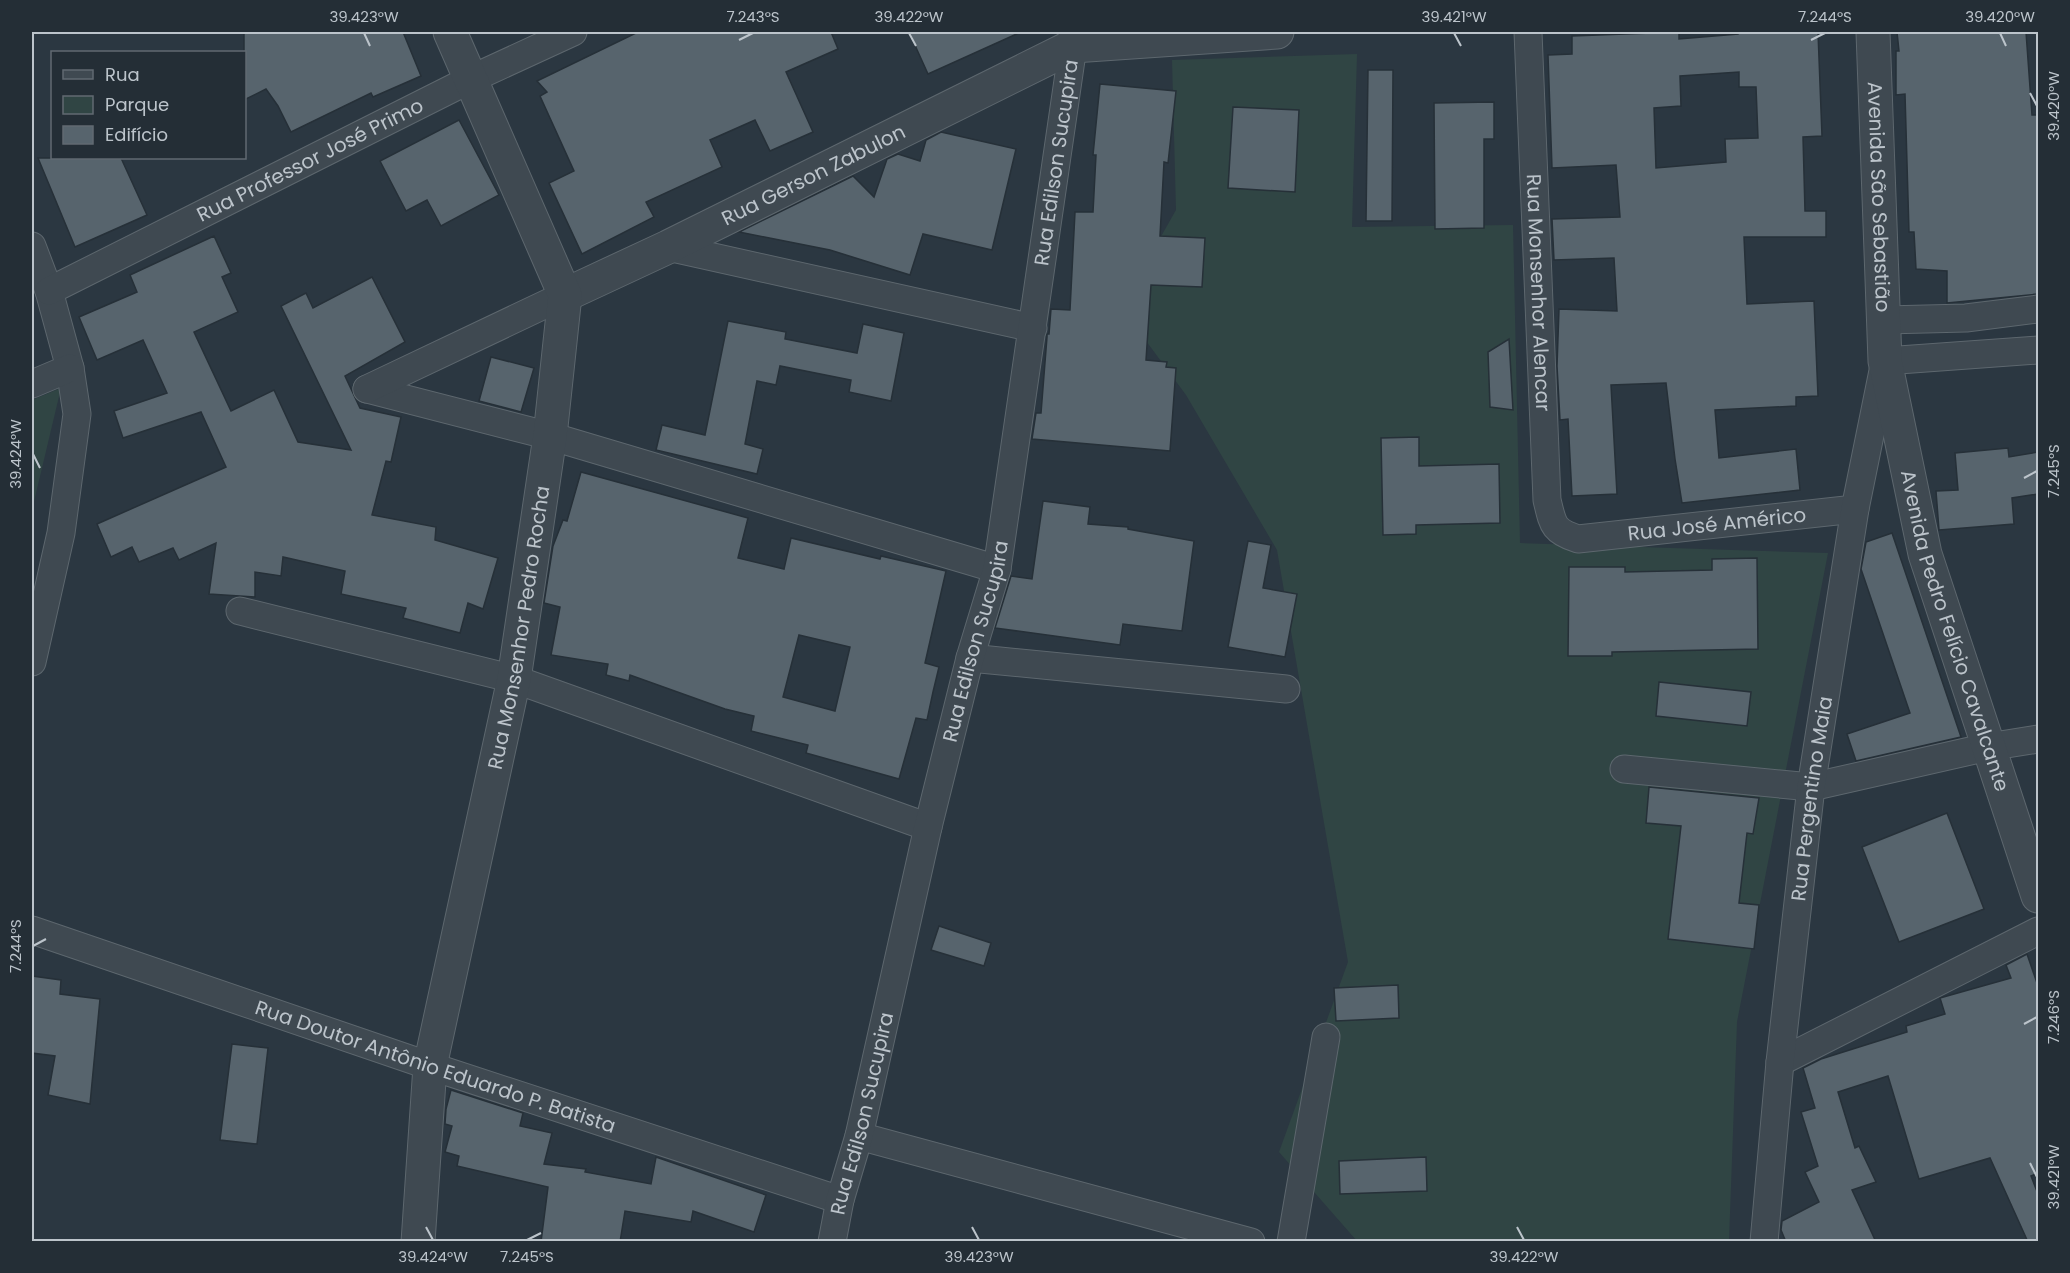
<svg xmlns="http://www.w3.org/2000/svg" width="2070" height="1273" viewBox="0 0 2070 1273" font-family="Poppins,sans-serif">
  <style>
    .green { fill: #304544 }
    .building { fill: #57646d; stroke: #263038; stroke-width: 1.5; fill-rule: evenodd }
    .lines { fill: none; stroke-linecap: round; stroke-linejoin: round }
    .minor-casing { stroke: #5d676e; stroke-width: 29 }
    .tertiary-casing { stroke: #5d676e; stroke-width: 35 }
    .minor { stroke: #3f4951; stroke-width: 27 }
    .tertiary { stroke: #3f4951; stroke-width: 33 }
    .ticks { fill: none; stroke: #bcc4cb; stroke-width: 2 }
    .labels { text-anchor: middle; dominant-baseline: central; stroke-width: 5; stroke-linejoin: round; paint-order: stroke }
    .street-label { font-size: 20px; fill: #bcc4cb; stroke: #242e36 }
    .neatline { fill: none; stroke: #bcc4cb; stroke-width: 2 }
    .ticks-label { font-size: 15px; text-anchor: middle; fill: #bcc4cb }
  </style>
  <rect width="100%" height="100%" fill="#2b3741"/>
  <g class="green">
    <path d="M1357 54 1352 227 1513 225 1520 543 1828 553 1737 1022 1729 1241H1357L1279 1152 1348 962 1277 550 1186 395 1121 307 1176 210 1172 60Z"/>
    <path d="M61 388 32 510V400Z"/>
  </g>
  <g class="building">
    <path d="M244 32H403L421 76 373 97 371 93 291 132 278 106 266 89 244 100Z"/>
    <path d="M638 32H831L838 49 786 72 813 132 770 151 755 120 710 140 722 167 646 202 654 217 582 254 549 183 574 171 540 96 547 92 537 81Z"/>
    <path d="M909 32H1021L928 74Z"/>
    <path d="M1679 32V39L1738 34V32H1818L1822 136 1803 137 1805 211H1826V237H1744L1747 304 1814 301 1818 396 1796 397V406L1715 410 1719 458 1796 449 1800 490 1682 503 1675 459 1666 383 1611 385 1617 494 1572 496 1568 419 1560 420 1557 366 1559 309 1617 311 1614 258 1554 260 1552 219 1620 217 1616 165 1552 168 1548 55 1572 54V36ZM1739 72V87H1756L1758 138 1725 139 1726 162 1656 168 1654 108 1681 106 1680 76Z"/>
    <path d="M1897 32H2026L2032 115H2038V294L1947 303V271L1916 269 1914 232H1909L1905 94 1896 95V51H1899Z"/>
    <path d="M1368 70H1393L1392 221H1366Z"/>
    <path d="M1100 84 1176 91 1168 163 1164 162 1160 236 1205 238 1202 287 1151 285 1146 360 1167 362 1166 367 1176 368 1170 451 1032 439 1036 413H1041L1047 337V334H1049L1051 309 1070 310 1075 212H1093L1096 155H1093Z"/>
    <path d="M1494 102V139H1484V228L1435 229 1434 103Z"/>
    <path d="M1233 107 1299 110 1295 192 1228 188Z"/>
    <path d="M459 120 499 195 441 226 427 200 406 211 380 161Z"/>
    <path d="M941 132 1016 149 992 250 923 234 910 275 830 250 739 232 853 176 874 197 887 159 898 154 920 161 926 140Z"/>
    <path d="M38 158H121L147 215 75 247Z"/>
    <path d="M214 236 231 273 222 277 238 312 194 332 231 411 274 390 298 442 351 450 281 306 306 293 313 308 372 277 405 342 345 376 360 408 401 417 391 462 386 461 372 515 436 527 435 540 498 558 483 609 468 603 460 633 403 618 406 608 341 594 345 571 283 557 281 576 255 572V597L209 594 216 543 179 560 173 548 139 562 132 547 111 557 97 524 226 467 201 412 123 438 114 411 167 393 143 340 97 360 79 317 137 292 130 275Z"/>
    <path d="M728 321 786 332 785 339 857 353 863 324 904 333 891 401 849 392 851 380 780 366 776 385 757 381 745 444 763 449 757 474 656 450 662 425 705 435Z"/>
    <path d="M1509 339 1513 410 1490 407 1488 352Z"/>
    <path d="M491 357 534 368 521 412 479 401Z"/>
    <path d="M1419 437V466L1499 464 1500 523 1416 525V534L1383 535 1381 438Z"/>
    <path d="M2008 448 2009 457 2038 452V494L2012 498 2014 524 1939 530 1936 491 1958 490 1955 453Z"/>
    <path d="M581 472 748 518 738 558 784 569 791 538 880 559 881 556 946 571 925 663 939 667 933 692 927 720 916 718 899 779 806 753 808 745 751 731 754 716 725 709 630 675 629 681 606 675 608 664 551 655 560 607 544 603 553 546 563 520 567 521ZM799 635 850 647 835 711 783 697Z"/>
    <path d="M1043 501 1090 507 1088 524 1128 527V529L1194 541 1182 631 1123 624 1120 645 995 628 1011 576 1032 579Z"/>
    <path d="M1892 533 1961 737 1856 761 1847 734 1910 713 1861 569 1866 542Z"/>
    <path d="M1248 541 1271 545 1263 588 1297 594 1285 657 1228 647Z"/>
    <path d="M1757 558 1758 649 1612 652V656H1568L1569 567H1625V572L1712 570V559Z"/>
    <path d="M1659 682 1751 692 1747 726 1656 716Z"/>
    <path d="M1649 787 1759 798 1753 834 1747 833 1739 903 1759 905 1754 949 1668 939 1681 826 1646 823Z"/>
    <path d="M1947 813 1984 909 1899 942 1862 847Z"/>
    <path d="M939 926 991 943 984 966 931 950Z"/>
    <path d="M2027 954 2038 986V1173L2031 1176 2038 1194V1242H2028L1990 1158 1919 1179 1888 1076 1838 1092 1855 1148 1859 1146 1876 1182 1852 1190 1876 1242H1786L1781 1230 1782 1221 1819 1202 1805 1172 1818 1166 1801 1112 1815 1108 1803 1068 1821 1059 1907 1032 1906 1026 1945 1014 1940 998 2011 978 2006 965Z"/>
    <path d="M32 976 61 980 60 994 100 999 90 1104 48 1095 55 1056 32 1053Z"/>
    <path d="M1398 985 1399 1018 1336 1021 1334 988Z"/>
    <path d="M232 1044 268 1048 257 1144 220 1140Z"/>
    <path d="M451 1090 523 1113 520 1126 552 1133 544 1164 586 1169 585 1172 651 1184 656 1157 766 1195 754 1232 693 1211 691 1222 625 1211 620 1242H541L548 1187 457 1166 459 1156 445 1152 452 1126 445 1124 446 1109Z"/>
    <path d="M1426 1157 1427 1191 1340 1194 1339 1161Z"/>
  </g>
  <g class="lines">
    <g class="minor-casing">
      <g id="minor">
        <path id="s1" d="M1528 32 1547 500C1553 525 1553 531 1578 539L1855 509"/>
        <path d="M32 246 49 291 70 368 77 414 61 533 32 662"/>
        <path d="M668 247 1033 328"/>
        <path id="s2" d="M49 291 471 79 573 32"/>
        <path d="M1885 320 1966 318 2038 309"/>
        <path d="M32 384 70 368"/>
        <path d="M367 389 550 436 997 569"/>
        <path d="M367 389 565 295"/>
        <path d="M240 611 514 679 928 827"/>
        <path d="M970 658 1286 689"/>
        <path d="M1624 769 1811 787 1988 747 2038 739"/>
        <path id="s3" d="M32 930 430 1066 840 1200"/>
        <path d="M1780 1062 2038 931"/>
        <path d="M859 1136 1251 1242"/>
        <path id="s4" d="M832 1242 840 1200 859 1136 928 827 970 658 997 569 1073 46 1072 32"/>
        <path d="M1291 1242 1326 1037"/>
        <path id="s5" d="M1764 1242 1780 1062 1811 787 1855 509 1885 361 2038 350"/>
      </g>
    </g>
    <g class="tertiary-casing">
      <g id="tertiary">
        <path id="s6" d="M1873 32 1885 361 1925 554 2038 896"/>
        <path id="s7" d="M565 295 668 247 1073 46 1277 32"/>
        <path id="s8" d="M418 1242 430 1066 514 679 550 436 565 295 450 32"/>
      </g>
    </g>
    <use href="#minor" class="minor"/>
    <use href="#tertiary" class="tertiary"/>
  </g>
  <path class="ticks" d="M364 33 370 46M909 33 916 46M1454 33 1461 46M2000 33 2006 46M739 40 753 33M1811 40 1825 33M2030 93 2037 106M33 454 40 468M2024 478 2037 471M33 946 46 939M2024 1024 2037 1017M2030 1163 2037 1177M426 1227 433 1240M972 1227 979 1240M1517 1227 1524 1240M527 1240 541 1233"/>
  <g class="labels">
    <g class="street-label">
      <text stroke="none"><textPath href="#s2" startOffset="292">Rua Professor José Primo</textPath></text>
      <text stroke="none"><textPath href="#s4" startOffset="1104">Rua Edilson Sucupira</textPath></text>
      <text stroke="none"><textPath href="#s7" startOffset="276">Rua Gerson Zabulon</textPath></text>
      <text stroke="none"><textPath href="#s6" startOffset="165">Avenida São Sebastião</textPath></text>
      <text stroke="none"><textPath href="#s1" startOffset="261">Rua Monsenhor Alencar</textPath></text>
      <text stroke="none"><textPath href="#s1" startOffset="662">Rua José Américo</textPath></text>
      <text stroke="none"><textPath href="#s8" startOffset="624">Rua Monsenhor Pedro Rocha</textPath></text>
      <text stroke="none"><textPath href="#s6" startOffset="608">Avenida Pedro Felício Cavalcante</textPath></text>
      <text stroke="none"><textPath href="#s4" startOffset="618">Rua Edilson Sucupira</textPath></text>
      <text stroke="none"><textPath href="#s5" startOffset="446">Rua Pergentino Maia</textPath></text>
      <text stroke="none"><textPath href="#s3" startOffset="426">Rua Doutor Antônio Eduardo P. Batista</textPath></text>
      <text stroke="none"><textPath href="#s4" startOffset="132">Rua Edilson Sucupira</textPath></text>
    </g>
  </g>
  <rect width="2070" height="1273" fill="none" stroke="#242e36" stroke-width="66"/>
  <rect x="51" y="51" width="195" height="108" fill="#242e36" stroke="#616a72" stroke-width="1.5"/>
  <rect x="63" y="70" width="30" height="9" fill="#3f4951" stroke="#616a72" stroke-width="1.5"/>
  <text x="105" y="81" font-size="18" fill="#bcc4cb">Rua</text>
  <rect x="63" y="96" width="30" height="18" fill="#304544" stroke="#616a72" stroke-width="1.5"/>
  <text x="105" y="111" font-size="18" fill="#bcc4cb">Parque</text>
  <rect x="63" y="126" width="30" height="18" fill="#57646d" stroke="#616a72" stroke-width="1.5"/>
  <text x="105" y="141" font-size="18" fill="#bcc4cb">Edifício</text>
  <rect x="33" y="33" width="2004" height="1207" class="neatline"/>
  <g class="ticks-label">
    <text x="364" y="22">39.423°W</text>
    <text x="753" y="22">7.243°S</text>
    <text x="909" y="22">39.422°W</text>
    <text x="1454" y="22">39.421°W</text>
    <text x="1825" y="22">7.244°S</text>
    <text x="2000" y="22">39.420°W</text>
    <text transform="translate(2054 106) rotate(-90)" y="5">39.420°W</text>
    <text transform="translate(16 454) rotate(-90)" y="5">39.424°W</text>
    <text transform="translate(2054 471) rotate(-90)" y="5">7.245°S</text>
    <text transform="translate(16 946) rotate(-90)" y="5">7.244°S</text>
    <text transform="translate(2054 1017) rotate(-90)" y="5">7.246°S</text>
    <text transform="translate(2054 1177) rotate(-90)" y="5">39.421°W</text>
    <text x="433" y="1262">39.424°W</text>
    <text x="527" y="1262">7.245°S</text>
    <text x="979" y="1262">39.423°W</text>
    <text x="1524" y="1262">39.422°W</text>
  </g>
</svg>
